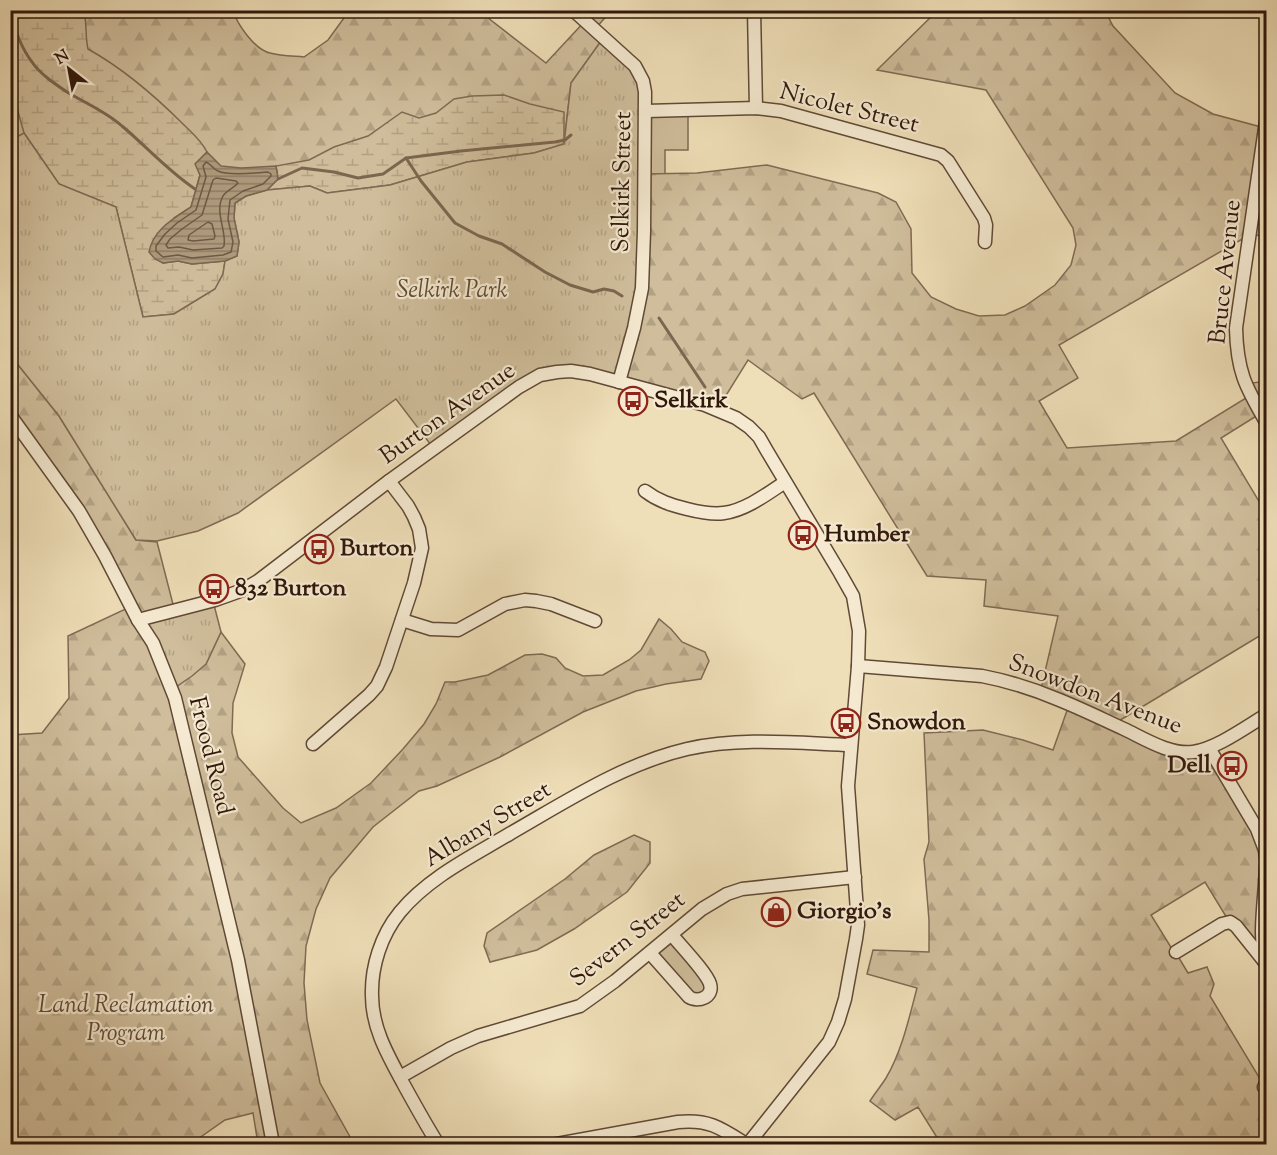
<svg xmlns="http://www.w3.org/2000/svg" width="1277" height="1155" viewBox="0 0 1277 1155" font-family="'Sorts Mill Goudy',serif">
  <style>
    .grass { fill: #cfbd9b; stroke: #806a53; stroke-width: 1.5 }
    .forest { fill: url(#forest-firs); stroke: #806a53; stroke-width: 1.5 }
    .wetland { fill: url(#wetland-marsh); stroke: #806a53; stroke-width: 1.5 }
    .park { fill: url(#park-tufts); stroke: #806a53; stroke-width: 1.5 }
    .water { fill: url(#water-rules); stroke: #7c664f; stroke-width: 1.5 }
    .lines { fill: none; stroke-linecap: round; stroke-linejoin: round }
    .shore { stroke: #6f5944; stroke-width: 1.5 }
    .stream { stroke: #7c664f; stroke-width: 3 }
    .minor-casing { stroke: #604936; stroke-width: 15 }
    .minor { stroke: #f5ead1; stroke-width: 12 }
    .labels { text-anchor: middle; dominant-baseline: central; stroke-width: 4.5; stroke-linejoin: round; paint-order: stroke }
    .street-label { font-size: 24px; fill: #30170b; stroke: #f5ead1 }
    .park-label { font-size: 24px; font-style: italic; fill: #604936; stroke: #f5ead1 }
    .poi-label { font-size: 24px; font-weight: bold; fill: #30170b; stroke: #f5ead1; text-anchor: start }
  </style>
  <defs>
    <pattern id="forest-firs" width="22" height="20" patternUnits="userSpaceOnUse" patternTransform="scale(1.5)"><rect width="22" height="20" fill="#cfbd9b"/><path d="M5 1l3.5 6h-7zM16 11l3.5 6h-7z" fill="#b2a284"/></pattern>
    <pattern id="wetland-marsh" width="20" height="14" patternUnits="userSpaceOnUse" patternTransform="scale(1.5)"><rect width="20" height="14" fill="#cfbd9b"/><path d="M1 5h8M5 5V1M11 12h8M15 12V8" fill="none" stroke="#b2a284"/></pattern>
    <pattern id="park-tufts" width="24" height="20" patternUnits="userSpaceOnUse" patternTransform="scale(1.5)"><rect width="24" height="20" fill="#cfbd9b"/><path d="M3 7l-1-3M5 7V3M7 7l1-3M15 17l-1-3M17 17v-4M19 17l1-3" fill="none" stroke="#b2a284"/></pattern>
    <pattern id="water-rules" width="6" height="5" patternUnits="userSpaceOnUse" patternTransform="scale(1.5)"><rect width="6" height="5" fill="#ae9b7d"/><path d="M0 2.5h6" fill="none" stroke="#8e7d65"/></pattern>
  </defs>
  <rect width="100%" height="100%" fill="#efdfb8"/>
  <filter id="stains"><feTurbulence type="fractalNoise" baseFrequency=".00333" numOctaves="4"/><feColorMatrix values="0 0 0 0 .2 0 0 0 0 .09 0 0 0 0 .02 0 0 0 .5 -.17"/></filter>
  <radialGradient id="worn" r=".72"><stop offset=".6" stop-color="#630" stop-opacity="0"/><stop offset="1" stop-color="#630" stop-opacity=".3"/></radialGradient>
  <g class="grass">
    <path d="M688 110V150H665V174H646L647 111Z"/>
    <path d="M672 936 710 985 699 999 652 953Z"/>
  </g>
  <g class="forest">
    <path d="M11 11H233C238 25 254 49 270 53 281 56 293 56 304 57L328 40 349 11H479L546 63 585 21 574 11H611L595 29 604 37 571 83 564 144 225 261 24 134 11 140Z"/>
    <path d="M937 11H1105L1113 26 1175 93 1213 114 1265 128 1266 125V237L1251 234 1059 345 1078 378 1039 401 1067 448 1176 441 1251 395 1245 384 1266 381V410L1221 438 1266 513V632L1112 725 1153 744 1209 749 1265 850 1264 961 1230 923 1205 882 1151 915 1172 949 1176 953 1188 973 1207 967 1214 984 1210 996 1265 1087 1261 1100 1266 1112V1139L1258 1144H941L918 1107 895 1120 870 1101C875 1093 881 1086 886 1078 902 1051 909 1018 917 988L867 974 873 950 929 952V920L924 859 929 842 924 733 983 730 1023 740 1053 750 1069 705 1040 693 1058 616 984 606 986 580 927 576 814 393 802 399 748 360 717 410 620 384 646 174 697 173 767 165 878 193 896 202 911 229 912 273 931 297 956 309 979 316 1005 315 1025 306 1055 285 1071 265 1076 245 1073 228 986 90 877 70Z"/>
    <path d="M11 356 59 416 136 540 157 542 175 612 206 664 221 632 245 664 233 703 232 733 238 757 283 808 301 823 336 808 371 783 403 749 424 724 436 704 445 682H455L488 675 525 655 542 654 556 658 565 668 583 676 603 675 629 660 641 650 659 619 671 629 682 642 705 652 709 661 701 679 666 684 636 691 583 712 500 757 437 786 419 791 373 827 330 878 316 909 306 946 304 983 307 1020 320 1083 354 1144H258L253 1113 225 1120 195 1141 193 1144H11V735L42 733 69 698 68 636 130 607 104 557 11 417Z"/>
    <path d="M634 835 650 842V863L627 892 574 929 537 950 490 962 484 946 487 933 565 879 594 855Z"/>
  </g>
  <g class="wetland">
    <path d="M10 11H84C87 23 85 36 88 49 124 69 154 95 183 124 192 133 201 140 207 152L196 164 200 175 191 207 174 218 163 263 178 261 192 264 225 261 223 274 215 289 174 314 143 317 116 207 59 184 24 133 17 108 11 103Z"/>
    <path d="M504 95 530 104 564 112V144L534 153 467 162 390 185 327 193 310 186 267 190 278 179 276 166 309 160 334 147 368 136 402 112 419 118 436 113 454 99 472 96Z"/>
  </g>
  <g class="park">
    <path d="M604 37 640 73 646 231 620 384 590 375 540 376 434 449 396 399 238 513 198 531 157 541 136 540 59 416 11 356V140L24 133 59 184 116 207 143 317 174 314 215 289 223 274 225 261 237 256 239 242 234 218 235 203 246 196 267 190 310 186 327 193 390 185 467 162 534 153 564 144 571 83Z"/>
    <path d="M213 601 221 632 206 664 192 676 167 693 138 621Z"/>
  </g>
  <path class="water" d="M207 152 221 166 241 168 276 166 278 179 267 190 246 196 235 203 234 218 239 242 237 256 225 261 192 264 178 261 163 263 155 259 149 252C153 230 173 219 191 207L200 175 195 164Z"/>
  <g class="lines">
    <g class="shore">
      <path d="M206 162C211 164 213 169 218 171 228 176 256 173 268 172L271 174V176L263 184 243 191 230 200 228 219 233 242 231 252 223 255 192 258 178 255 163 257 156 251V246L165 234 177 223 196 210 206 177 203 166Z"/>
      <path d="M216 178 236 181 238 183C234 188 227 190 223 196 214 212 227 231 224 246L222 248 193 250 179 247 168 248 166 245 170 239 182 229 202 215 213 180Z"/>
      <path d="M208 222 212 224 215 236 214 239 193 241 188 240 189 235Z"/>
    </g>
    <g class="stream">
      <path d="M10 11C14 27 22 49 32 62 40 74 55 84 67 92 85 103 105 111 122 126 147 147 168 171 195 189"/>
      <path d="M406 158 421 181 455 223 479 236 502 244 545 272 570 285 593 292 604 289 614 291 622 296"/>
      <path d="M278 179 302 168 334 172 358 178 383 174 406 158 461 151 555 142 565 140 571 135"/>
      <path d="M659 318 705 387"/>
    </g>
    <g class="minor-casing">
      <g id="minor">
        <path d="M573 10 635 66 643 81 645 92 644 231 642 288 634 328 619 382"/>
        <path d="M754 10 756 108"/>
        <path d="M646 111 756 108 781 111 941 155 948 161 984 218 986 225 985 242"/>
        <path d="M1266 121 1236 328C1237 371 1245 386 1266 422"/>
        <path d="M10 415 79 511 105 556 138 620 153 643 175 698 238 960 273 1144"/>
        <path d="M645 491C658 501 671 505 687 509 699 512 712 515 724 513 746 510 767 494 785 482"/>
        <path d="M138 620 215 600 243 590 258 581 389 481 519 387 540 375 557 372 571 371 590 374 705 405 736 418 749 427 759 437 767 451 840 573 853 596 859 631 858 666 848 786 858 925 856 939 845 999 838 1022 829 1042 748 1144"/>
        <path d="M402 620 431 629 458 630 505 604 525 600 536 601 551 604 595 621"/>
        <path d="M858 666 982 676C1008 681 1033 689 1057 699 1080 708 1102 719 1124 729 1145 739 1170 755 1193 752 1216 749 1246 727 1266 715"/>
        <path d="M313 744 369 695 377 686 386 667 414 583 422 548 419 529 414 517 408 506 389 481"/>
        <path d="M1209 748 1257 829 1265 850 1266 858"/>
        <path d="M1176 952 1222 924 1230 922 1236 926 1264 961"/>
        <path d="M650 953 689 997C698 1003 714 997 710 984 707 973 680 945 672 935"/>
        <path d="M1264 961C1259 928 1265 898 1266 866"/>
        <path d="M400 1077 451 1048 478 1036 580 1006 615 981 702 909 727 894 742 889 855 877"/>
        <path d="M1264 1087 1266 1086"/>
        <path d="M438 1144C426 1125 415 1105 404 1085 389 1057 372 1029 372 996 371 967 381 935 400 912 429 877 473 856 511 833 567 801 623 764 687 749 740 737 796 743 851 745"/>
        <path d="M557 1144 678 1122C709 1119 721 1128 746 1144"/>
      </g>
    </g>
    <use href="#minor" class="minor"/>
  </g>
  <defs>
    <g id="bus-ring" transform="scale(1.5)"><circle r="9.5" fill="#f5ead1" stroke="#8f2418" stroke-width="1.5"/><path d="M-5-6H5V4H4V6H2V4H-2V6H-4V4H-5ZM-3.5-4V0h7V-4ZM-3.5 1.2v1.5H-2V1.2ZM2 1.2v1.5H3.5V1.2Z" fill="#8f2418"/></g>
    <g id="shop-ring" transform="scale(1.5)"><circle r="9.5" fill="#f5ead1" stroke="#8f2418" stroke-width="1.5"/><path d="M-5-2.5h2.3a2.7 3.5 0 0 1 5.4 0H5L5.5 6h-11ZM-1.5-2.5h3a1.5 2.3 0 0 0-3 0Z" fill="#8f2418"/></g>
  </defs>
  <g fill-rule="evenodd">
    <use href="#bus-ring" x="633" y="401"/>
    <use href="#bus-ring" x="803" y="535"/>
    <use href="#bus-ring" x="319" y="549"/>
    <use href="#bus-ring" x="214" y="589"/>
    <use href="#bus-ring" x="846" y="723"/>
    <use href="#bus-ring" x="1232" y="766"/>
    <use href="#shop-ring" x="776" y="912"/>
  </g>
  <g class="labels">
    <g class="street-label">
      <text transform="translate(849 109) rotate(14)">Nicolet Street</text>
      <text transform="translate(623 182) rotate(-89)">Selkirk Street</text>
      <text transform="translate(1226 272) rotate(-84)">Bruce Avenue</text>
      <text transform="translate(448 414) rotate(-35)">Burton Avenue</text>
      <text transform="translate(1095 695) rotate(21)">Snowdon Avenue</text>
      <text transform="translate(210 756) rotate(76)">Frood Road</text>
      <text transform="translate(488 825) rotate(-31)">Albany Street</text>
      <text transform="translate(628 940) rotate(-38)">Severn Street</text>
    </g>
    <g class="park-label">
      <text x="452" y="291">Selkirk Park</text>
      <text x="126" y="1006">Land Reclamation<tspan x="126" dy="28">Program</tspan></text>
    </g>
    <g class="poi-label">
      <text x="654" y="401">Selkirk</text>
      <text x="824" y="535">Humber</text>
      <text x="340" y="549">Burton</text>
      <text x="235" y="589">832 Burton</text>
      <text x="867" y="723">Snowdon</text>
      <text x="1211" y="766" text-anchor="end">Dell</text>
      <text x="797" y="912">Giorgio's</text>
    </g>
  </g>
  <rect width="1277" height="1155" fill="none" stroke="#efdfb8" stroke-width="36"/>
  <rect x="12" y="12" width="1253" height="1131" fill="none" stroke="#30170b" stroke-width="3"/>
  <rect x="18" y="18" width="1241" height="1119" fill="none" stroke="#30170b" stroke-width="1.5"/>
  <g transform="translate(69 69) rotate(329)" stroke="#f5ead1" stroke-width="4.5" paint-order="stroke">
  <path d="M0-4.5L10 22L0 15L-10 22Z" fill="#30170b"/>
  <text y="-9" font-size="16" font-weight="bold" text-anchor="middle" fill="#30170b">N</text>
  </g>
  <rect width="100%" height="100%" filter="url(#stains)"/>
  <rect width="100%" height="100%" fill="url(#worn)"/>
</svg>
